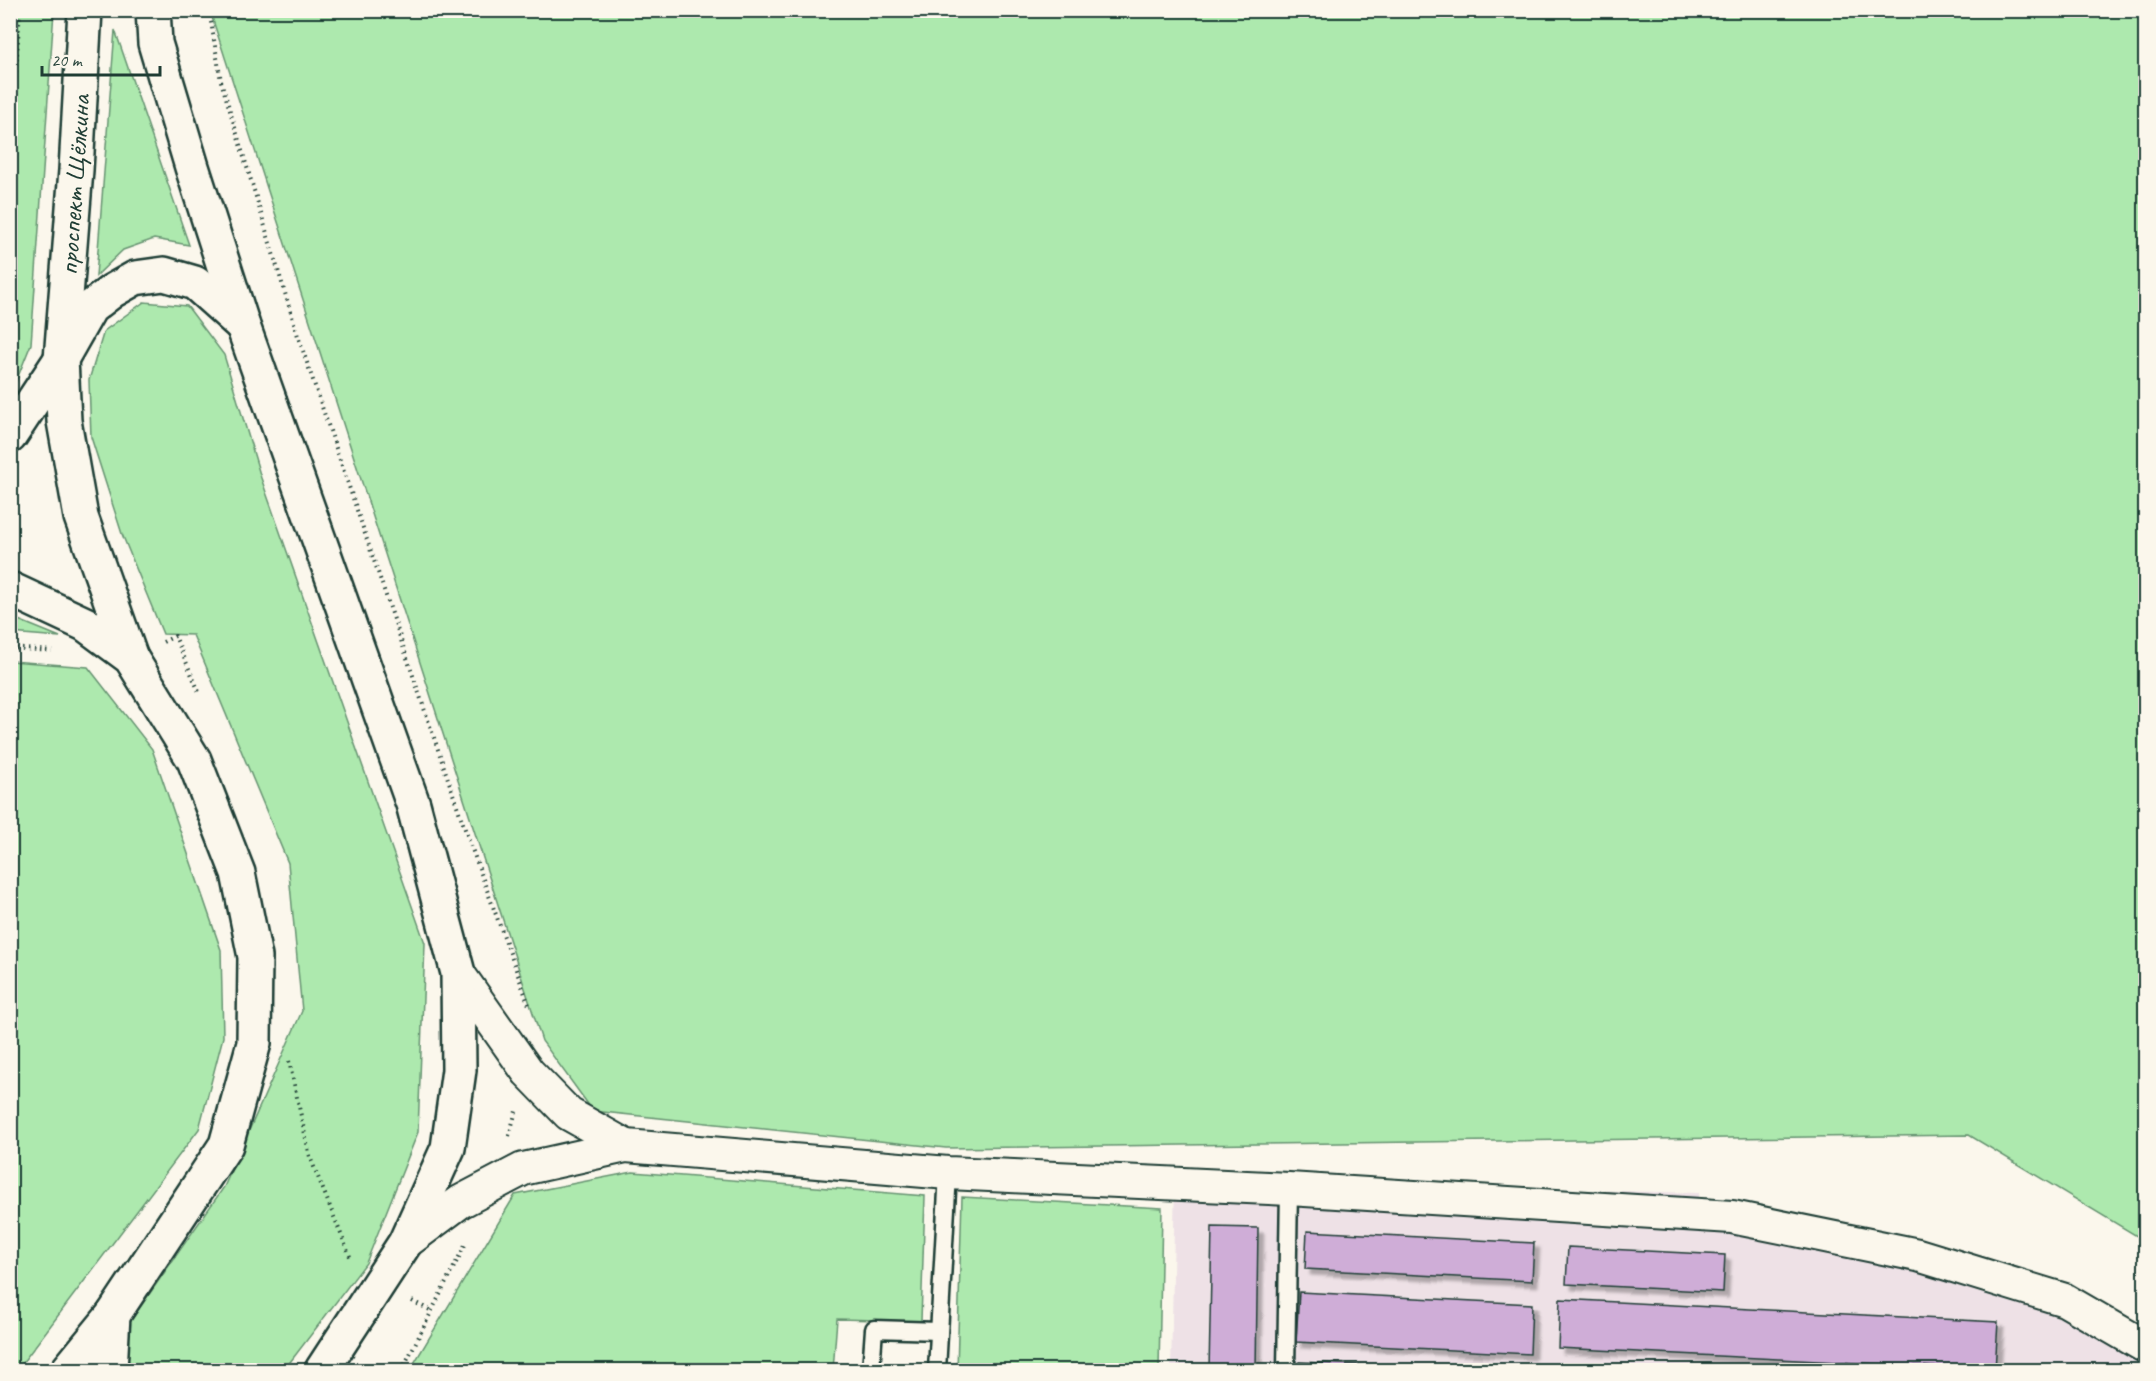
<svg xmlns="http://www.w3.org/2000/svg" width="2156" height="1381" viewBox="0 0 2156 1381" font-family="Caveat,sans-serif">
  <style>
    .built { fill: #eee1e6 }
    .green { fill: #ade9ae; stroke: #669371; stroke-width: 1.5 }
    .building { fill: #cfadd7; stroke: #1f3d34; stroke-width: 1.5; filter: url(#shadow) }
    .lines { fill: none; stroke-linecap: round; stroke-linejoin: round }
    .service-casing { stroke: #1f3d34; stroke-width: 21 }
    .minor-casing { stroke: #1f3d34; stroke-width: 36 }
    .tertiary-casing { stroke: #1f3d34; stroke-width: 38 }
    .path { stroke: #1f3d34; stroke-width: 4; stroke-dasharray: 1.5 4.5; stroke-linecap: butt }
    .service { stroke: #fbf7ec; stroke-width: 16 }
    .minor { stroke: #fbf7ec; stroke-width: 32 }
    .tertiary { stroke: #fbf7ec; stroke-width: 33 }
    .labels { text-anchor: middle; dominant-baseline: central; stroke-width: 5; stroke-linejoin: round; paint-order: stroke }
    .street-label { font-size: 28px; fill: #1f3d34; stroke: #fbf7ec }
  </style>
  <defs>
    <filter id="shadow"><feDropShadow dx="5.5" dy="5.5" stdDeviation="1.5" flood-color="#0004"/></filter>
  </defs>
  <rect width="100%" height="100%" fill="#fbf7ec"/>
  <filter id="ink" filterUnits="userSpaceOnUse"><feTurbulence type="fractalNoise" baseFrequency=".0167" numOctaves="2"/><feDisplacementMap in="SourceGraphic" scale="12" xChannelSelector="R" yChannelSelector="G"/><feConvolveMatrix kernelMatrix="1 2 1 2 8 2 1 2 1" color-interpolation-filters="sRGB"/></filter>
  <g filter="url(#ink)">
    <path class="built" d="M1175 1180 1699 1193 1702 1228 1956 1248 2146 1359 2145 1370H1171Z"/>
    <g class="green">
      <path d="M11 10 54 11 31 344 11 394Z"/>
      <path d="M210 11H2145V1241L1969 1135 946 1148 593 1111 542 1041Z"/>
      <path d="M115 30 189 245 154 239 123 250 96 276Z"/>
      <path d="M144 302 187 306 224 355 261 478 425 943 418 1132 366 1263 284 1370H129L125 1366 127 1326 224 1187 302 1011 288 863 193 635 163 634 122 534 91 437 89 380 104 331Z"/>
      <path d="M11 617 60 637 11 633Z"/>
      <path d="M11 661 88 667 152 749 221 950 223 1037 199 1129 17 1370H10Z"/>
      <path d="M633 1172 925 1196 921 1321 837 1319 833 1370H410L515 1195Z"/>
      <path d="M962 1197 1162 1208 1159 1370H957Z"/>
    </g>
    <g class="building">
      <path d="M1212 1227 1258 1228 1256 1370H1209Z"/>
      <path d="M1307 1231 1534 1243 1532 1281 1305 1269Z"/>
      <path d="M1568 1247 1725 1255 1723 1292 1566 1284Z"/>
      <path d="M1299 1292 1532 1304 1530 1354 1296 1342Z"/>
      <path d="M1560 1299 1998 1322 1995 1370 1558 1348Z"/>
      <path d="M1299 1362 1472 1370H1298Z"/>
    </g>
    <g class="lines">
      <g class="service-casing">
        <g id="service">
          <path d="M871 1370 874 1329 939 1331"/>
          <path d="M937 1370 948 1173"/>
          <path d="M1286 1370 1289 1189"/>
        </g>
      </g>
      <g class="minor-casing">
        <g id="minor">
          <path d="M458 973 528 1072 569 1114 626 1146"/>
          <path d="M405 1243 460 1202 523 1169 626 1146 948 1173 1289 1189 1732 1217 1918 1255 2065 1300 2146 1347"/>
        </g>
      </g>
      <g class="tertiary-casing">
        <g id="tertiary">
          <path d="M85 10 76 170 61 359 64 421 81 517 131 658"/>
          <path d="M153 10 155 43 192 167 243 326 413 804 458 973 459 1070 448 1148 405 1243 322 1370"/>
          <path d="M10 436 61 359 90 308 112 291 135 278 164 274 195 283 242 325"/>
          <path d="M10 589 85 624 131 658 194 760 238 873 255 957 254 1043 226 1145 113 1315 68 1370"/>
          <path d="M110 1370 113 1315"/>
        </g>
      </g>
      <g class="path">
        <path d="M209 10 221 81 298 336 468 838 530 1008"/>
        <path d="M10 156 20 10"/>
        <path d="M163 642 175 636 200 694"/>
        <path d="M10 648 52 651"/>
        <path d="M289 1061 310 1157 351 1259"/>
        <path d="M509 1136 516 1111"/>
        <path d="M412 1301 432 1311"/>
        <path d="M402 1370 465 1245"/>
      </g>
      <use href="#service" class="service"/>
      <use href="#minor" class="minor"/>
      <use href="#tertiary" class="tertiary"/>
    </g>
  </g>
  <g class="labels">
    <g class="street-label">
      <text transform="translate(74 185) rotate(-86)">проспект Щёлкина</text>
    </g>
  </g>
  <rect width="2156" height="1381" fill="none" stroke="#fbf7ec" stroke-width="36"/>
  <rect x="18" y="18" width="2120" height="1345" fill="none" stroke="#1f3d34" stroke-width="2" filter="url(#ink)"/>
  <path d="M42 66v9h118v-9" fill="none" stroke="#1f3d34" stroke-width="3"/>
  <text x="51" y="66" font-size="18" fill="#1f3d34" stroke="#fbf7ec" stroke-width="4.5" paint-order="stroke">20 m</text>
</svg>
